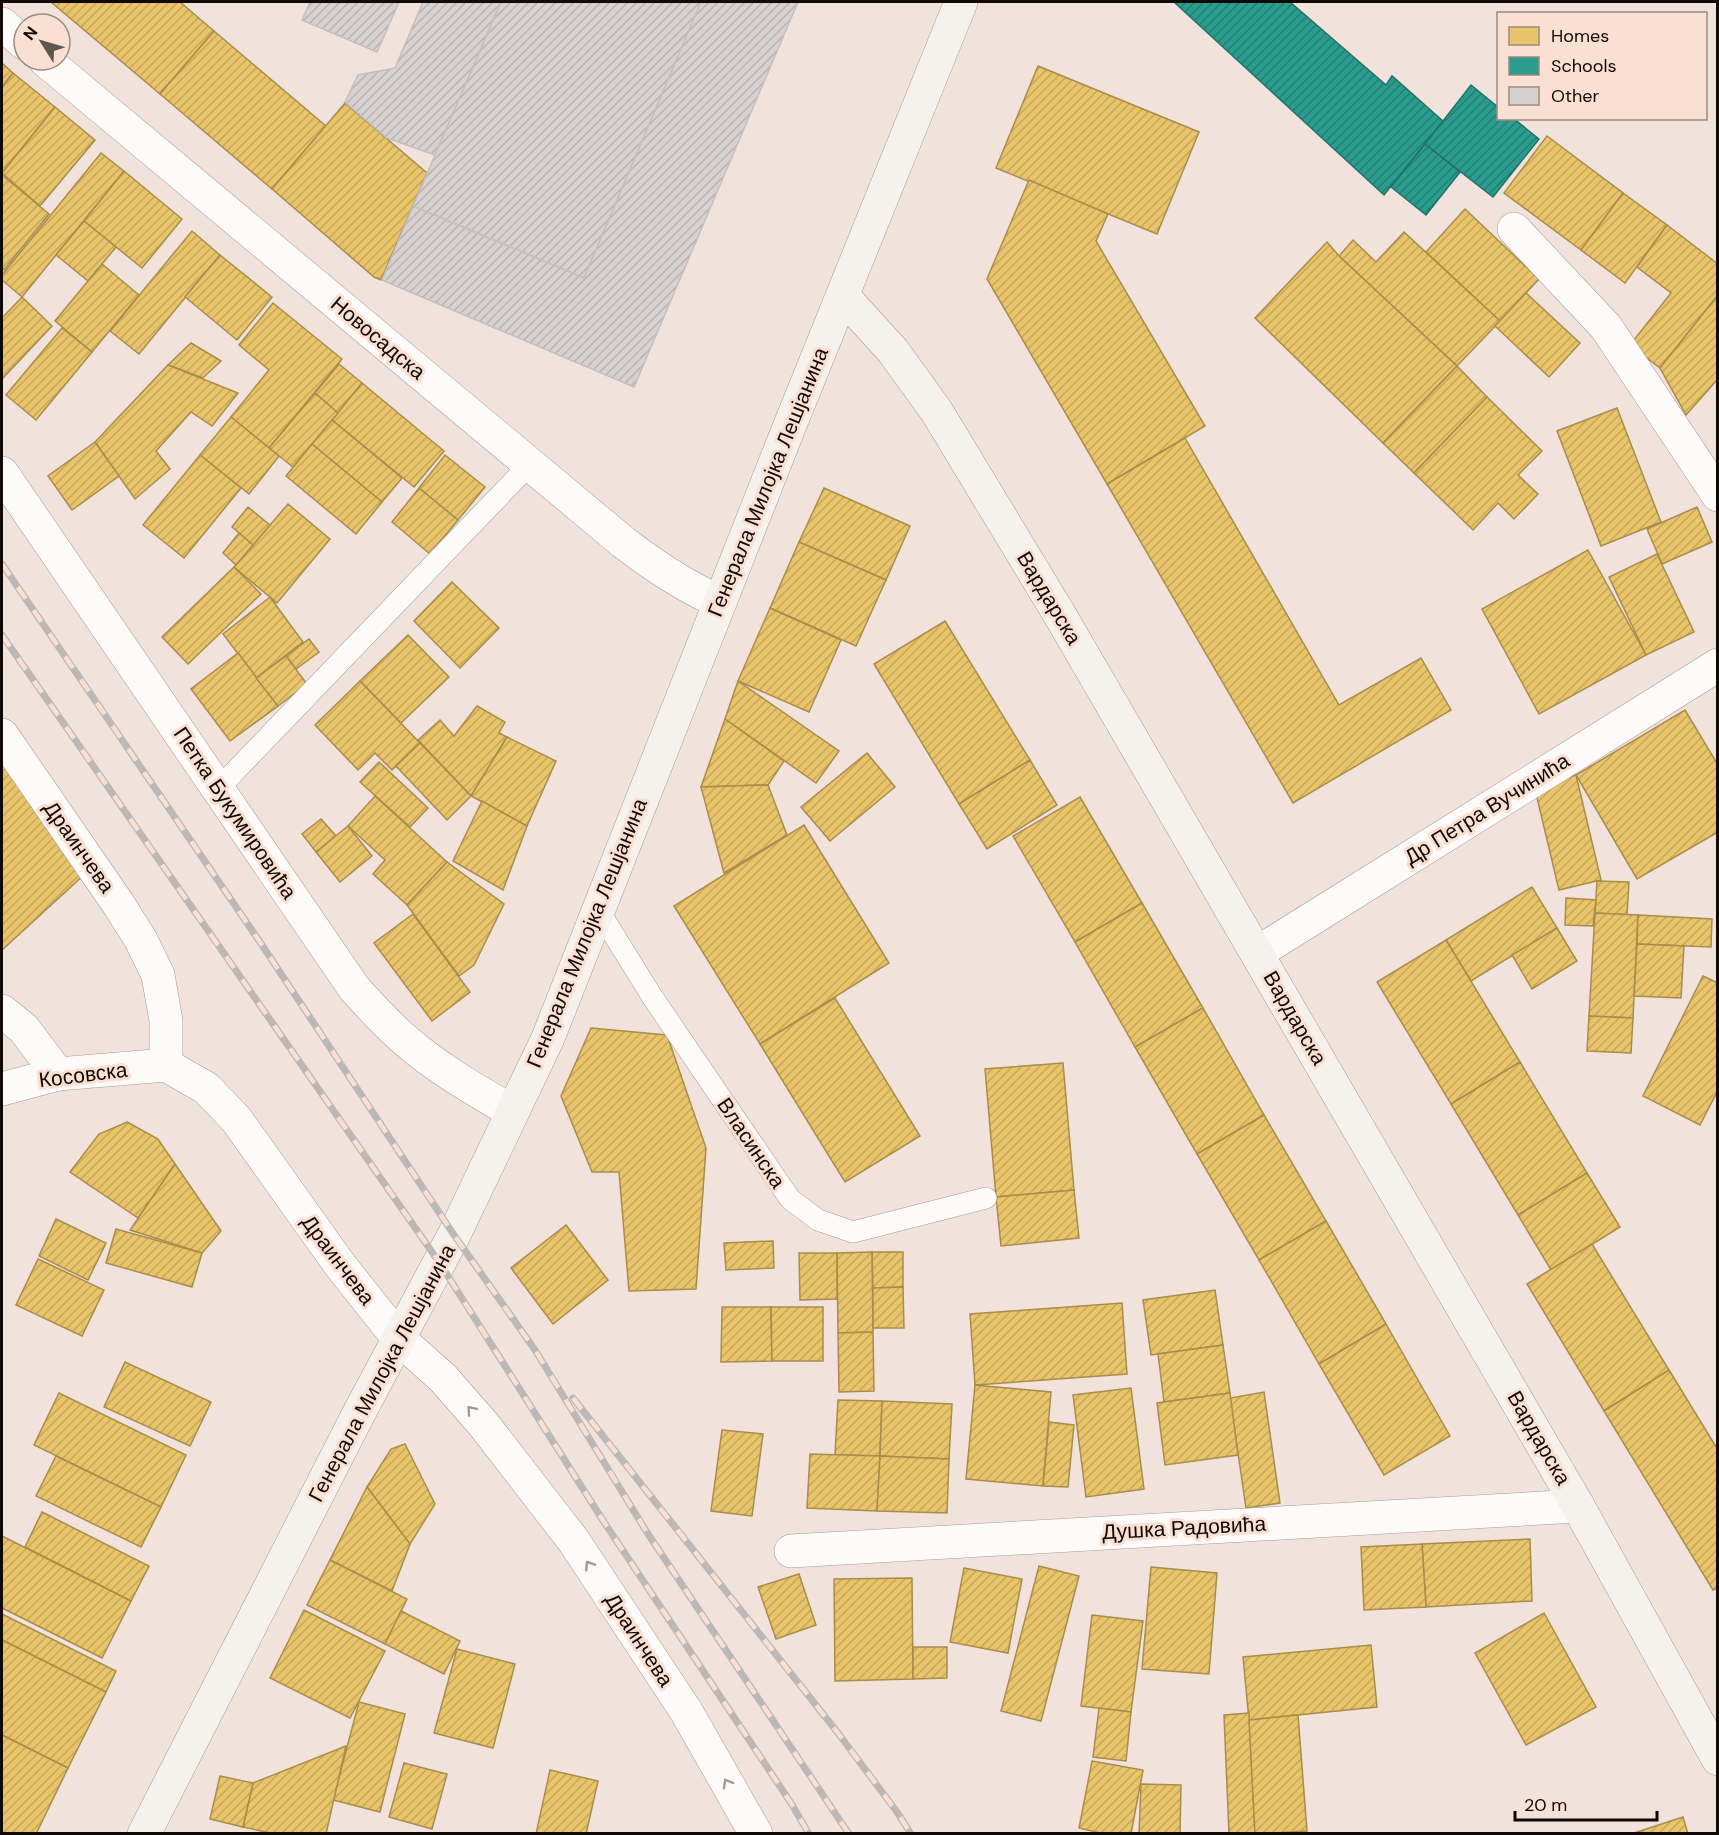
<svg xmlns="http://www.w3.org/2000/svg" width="1719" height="1835" viewBox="0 0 1719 1835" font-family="'DM Sans',sans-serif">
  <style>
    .homes { fill: url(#homes-hatch); stroke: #a88c4c; stroke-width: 1.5 }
    .schools { fill: url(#schools-hatch); stroke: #227166; stroke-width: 1.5 }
    .building { fill: url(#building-hatch); stroke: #c5bebf; stroke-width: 1.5 }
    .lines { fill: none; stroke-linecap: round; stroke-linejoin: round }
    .lane-casing { stroke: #a59a95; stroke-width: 22 }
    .street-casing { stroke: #a59a95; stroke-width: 34 }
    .secondary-casing { stroke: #a59a95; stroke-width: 34 }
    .lane { stroke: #fdfbfa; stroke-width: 21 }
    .street { stroke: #fdfbfa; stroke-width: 33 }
    .secondary { stroke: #f5f2ee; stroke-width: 33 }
    .rail-casing { stroke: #bcb8b7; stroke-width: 7 }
    .rail { stroke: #fae0d3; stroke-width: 4.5; stroke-dasharray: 14; stroke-linecap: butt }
    .oneway { stroke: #9f9a98 }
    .labels { text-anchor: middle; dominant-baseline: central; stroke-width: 6; stroke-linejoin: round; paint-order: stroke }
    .street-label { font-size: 21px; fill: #110906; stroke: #fae0d3 }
  </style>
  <defs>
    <pattern id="homes-hatch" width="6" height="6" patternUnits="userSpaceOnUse" patternTransform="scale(1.5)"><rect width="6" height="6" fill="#e9c46a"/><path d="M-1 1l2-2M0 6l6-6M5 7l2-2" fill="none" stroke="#c7a75a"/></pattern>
    <pattern id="schools-hatch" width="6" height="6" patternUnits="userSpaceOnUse" patternTransform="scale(1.5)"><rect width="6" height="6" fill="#2a9d8f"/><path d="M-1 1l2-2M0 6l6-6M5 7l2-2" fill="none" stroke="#237e73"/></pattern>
    <pattern id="building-hatch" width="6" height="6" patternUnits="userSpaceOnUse" patternTransform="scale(1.5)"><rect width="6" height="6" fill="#d8d1d2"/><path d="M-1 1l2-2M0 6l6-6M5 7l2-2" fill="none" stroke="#b8b2b3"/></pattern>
  </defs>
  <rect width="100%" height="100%" fill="#f1e3dc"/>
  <g class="homes">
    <path d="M51 2H180L214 31 160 94Z"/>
    <path d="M214 31 326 126 272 189 160 94Z"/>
    <path d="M2 63 13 73 2 87Z"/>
    <path d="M1038 66 1199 132 1157 234 996 168Z"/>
    <path d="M13 73 55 107 2 173V87Z"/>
    <path d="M345 103 427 173 381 280 374 277 272 189Z"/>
    <path d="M55 107 95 140 40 206 2 173Z"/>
    <path d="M1547 136 1623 193 1581 250 1504 193Z"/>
    <path d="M101 153 124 171 22 297 2 280V275Z"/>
    <path d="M124 171 182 219 142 268 84 221Z"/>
    <path d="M2 175 49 214 4 270 2 268Z"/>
    <path d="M1029 180 1108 214 1096 241 1205 426 1107 484 987 279Z"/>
    <path d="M1623 193 1667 225 1625 283 1581 250Z"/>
    <path d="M1465 209 1539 279 1500 321 1426 252Z"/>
    <path d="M84 221 116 247 88 281 56 255Z"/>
    <path d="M1667 225 1718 264V295L1660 368 1630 345 1671 293 1637 267Z"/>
    <path d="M192 231 220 255 139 354 110 331Z"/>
    <path d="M1404 232 1500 321 1457 366 1339 256 1353 240 1376 262Z"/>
    <path d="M1327 242 1339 256 1457 366 1383 443 1255 318Z"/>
    <path d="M220 255 272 297 237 340 185 297Z"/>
    <path d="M102 264 139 295 92 352 55 321Z"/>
    <path d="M1526 293 1580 343 1549 377 1495 326Z"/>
    <path d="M1718 295V379L1686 415 1660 368Z"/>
    <path d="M22 297 52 326 2 379V318Z"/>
    <path d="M273 303 342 359 269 448 231 417 269 370 239 345Z"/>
    <path d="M62 328 92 352 36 420 6 395Z"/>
    <path d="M191 343 221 361 203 378 168 365Z"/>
    <path d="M339 364 362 383 338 413 315 393Z"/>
    <path d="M168 365 238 393 212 426 191 412 156 451 170 469 135 499 95 442Z"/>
    <path d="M1457 366 1487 397 1414 473 1383 443Z"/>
    <path d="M362 383 444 451 414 487 332 420Z"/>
    <path d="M315 393 338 413 293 467 269 448Z"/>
    <path d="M1487 397 1542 451 1518 475 1538 494 1514 519 1498 503 1473 530 1414 473Z"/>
    <path d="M1617 408 1661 522 1601 546 1557 431Z"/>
    <path d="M231 417 279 456 249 494 200 455Z"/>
    <path d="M332 420 402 478 382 502 312 444Z"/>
    <path d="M1185 438 1339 705 1421 658 1451 710 1293 803 1107 484Z"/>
    <path d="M95 442 119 476 72 510 48 476Z"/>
    <path d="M312 444 382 502 356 534 286 476Z"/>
    <path d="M200 455 241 488 184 558 143 525Z"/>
    <path d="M445 455 485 487 458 520 419 488Z"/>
    <path d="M419 488 458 520 430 554 392 522Z"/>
    <path d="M824 488 910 526 886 580 799 542Z"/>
    <path d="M288 504 330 539 277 603 234 567Z"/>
    <path d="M248 507 270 525 253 545 232 527Z"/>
    <path d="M1697 507 1712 542 1662 564 1647 529Z"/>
    <path d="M239 533 253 545 236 565 223 553Z"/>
    <path d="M799 542 886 580 856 646 770 608Z"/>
    <path d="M1588 550 1646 655 1539 714 1482 609Z"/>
    <path d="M1657 554 1694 632 1646 655 1609 577Z"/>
    <path d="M234 567 261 594 188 664 162 637Z"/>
    <path d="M452 582 499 628 460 668 414 621Z"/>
    <path d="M270 597 303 642 256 678 223 634Z"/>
    <path d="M770 608 841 640 809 712 738 681Z"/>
    <path d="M945 621 1030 760 959 804 874 664Z"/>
    <path d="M408 635 449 677 401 723 360 681Z"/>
    <path d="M309 639 319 652 296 669 286 656Z"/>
    <path d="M238 653 278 706 230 741 191 689Z"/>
    <path d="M286 656 307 684 278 706 256 678Z"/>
    <path d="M360 681 420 743 392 770 375 753 358 770 315 725Z"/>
    <path d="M738 681 839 751 816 783 725 719Z"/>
    <path d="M477 706 505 722 499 733 507 737 471 796 418 740 440 720 454 736Z"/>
    <path d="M1685 710 1718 765V832L1637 879 1576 775Z"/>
    <path d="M725 719 784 761 768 785 701 787Z"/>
    <path d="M507 737 556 761 527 826 471 796Z"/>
    <path d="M420 743 471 796 447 820 396 766Z"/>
    <path d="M867 753 895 787 830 841 801 807Z"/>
    <path d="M1030 760 1057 805 987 849 959 804Z"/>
    <path d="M379 762 428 808 410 827 360 782Z"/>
    <path d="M2 763 85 874 2 950Z"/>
    <path d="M1576 775 1601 880 1559 890 1534 785Z"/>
    <path d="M768 785 787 835 724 873 701 787Z"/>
    <path d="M375 796 447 862 407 905 373 874 385 860 348 826Z"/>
    <path d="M1080 797 1142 903 1075 942 1013 836Z"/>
    <path d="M482 801 527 826 503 890 453 861Z"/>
    <path d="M321 819 336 836 316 852 302 834Z"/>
    <path d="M804 825 889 963 760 1044 674 906Z"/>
    <path d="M348 826 372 856 340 882 316 852Z"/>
    <path d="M447 862 504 904 474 965 459 976 407 905Z"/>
    <path d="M1597 881 1629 882 1627 915 1595 913Z"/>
    <path d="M1532 887 1557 928 1471 981 1446 940Z"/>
    <path d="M1566 898 1596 900 1593 926 1565 925Z"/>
    <path d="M1142 903 1203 1008 1135 1047 1075 942Z"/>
    <path d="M1595 913 1638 915 1633 1018 1589 1016Z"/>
    <path d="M413 914 470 992 432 1021 374 943Z"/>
    <path d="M1638 915 1712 919 1711 947 1637 944Z"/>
    <path d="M1557 928 1577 961 1532 989 1512 955Z"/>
    <path d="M1446 940 1520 1062 1451 1104 1377 982Z"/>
    <path d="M1637 944 1684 946 1681 998 1634 996Z"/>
    <path d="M1703 976 1718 983V1090L1700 1125 1643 1096Z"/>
    <path d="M835 998 920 1136 845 1182 760 1044Z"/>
    <path d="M1203 1008 1264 1115 1197 1154 1135 1047Z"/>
    <path d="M1589 1016 1633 1018 1631 1053 1587 1051Z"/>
    <path d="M591 1028 667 1035 706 1148 696 1289 629 1291 619 1172H592L561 1096Z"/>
    <path d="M1520 1062 1587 1173 1518 1215 1451 1104Z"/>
    <path d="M1063 1063 1074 1190 996 1197 985 1069Z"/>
    <path d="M1264 1115 1326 1221 1259 1260 1197 1154Z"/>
    <path d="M127 1122 158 1139 175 1164 138 1218 70 1172 99 1134Z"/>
    <path d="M175 1164 221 1231 202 1253 130 1230Z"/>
    <path d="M1587 1173 1620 1227 1551 1270 1518 1215Z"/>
    <path d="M1074 1190 1079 1238 1001 1246 996 1197Z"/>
    <path d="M56 1219 106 1243 88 1280 39 1256Z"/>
    <path d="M1326 1221 1386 1324 1319 1364 1259 1260Z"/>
    <path d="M566 1225 608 1280 553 1324 511 1268Z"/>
    <path d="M116 1229 202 1253 192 1287 106 1263Z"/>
    <path d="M773 1241 774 1268 726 1270 724 1243Z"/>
    <path d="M1592 1244 1669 1370 1604 1411 1527 1284Z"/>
    <path d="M872 1252H903V1287L873 1288Z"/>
    <path d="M872 1252 873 1332 838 1333 837 1253Z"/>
    <path d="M799 1253H837V1299L800 1300Z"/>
    <path d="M38 1259 104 1290 82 1336 16 1305Z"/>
    <path d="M903 1287 904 1328H873V1288Z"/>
    <path d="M1215 1290 1223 1345 1151 1355 1143 1300Z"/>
    <path d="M1122 1303 1127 1374 975 1385 970 1314Z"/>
    <path d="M722 1307H771L772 1361 721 1362Z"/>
    <path d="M771 1307H823V1361H772Z"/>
    <path d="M1386 1324 1450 1436 1384 1475 1319 1364Z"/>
    <path d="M873 1332 874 1391 839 1392 838 1333Z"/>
    <path d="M1223 1345 1230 1393 1164 1402 1158 1354Z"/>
    <path d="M125 1362 211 1402 190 1446 104 1407Z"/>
    <path d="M1669 1370 1718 1450V1588L1713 1590 1604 1411Z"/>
    <path d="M975 1385 1051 1392 1043 1486 966 1479Z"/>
    <path d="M1131 1388 1144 1489 1086 1497 1073 1395Z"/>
    <path d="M1264 1392 1280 1503 1246 1508 1230 1398Z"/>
    <path d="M59 1393 186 1455 161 1507 34 1445Z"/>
    <path d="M1230 1393 1238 1455 1165 1465 1157 1403Z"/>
    <path d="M838 1400 882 1401 880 1456 835 1455Z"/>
    <path d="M882 1401 952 1404 949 1459 880 1456Z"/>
    <path d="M1049 1422 1074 1425 1068 1487 1043 1486Z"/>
    <path d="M722 1430 763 1434 752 1516 711 1511Z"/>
    <path d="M405 1444 435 1504 410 1544 367 1487 391 1449Z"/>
    <path d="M810 1454 880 1456 877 1511 807 1508Z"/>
    <path d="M56 1456 161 1507 141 1547 36 1496Z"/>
    <path d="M880 1456 949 1459 947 1513 877 1511Z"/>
    <path d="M367 1487 410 1544 392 1591 330 1560Z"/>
    <path d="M42 1512 149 1566 131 1601 25 1547Z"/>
    <path d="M2 1536 131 1601 102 1658 2 1608Z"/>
    <path d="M1530 1539 1532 1601 1426 1607 1422 1544Z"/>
    <path d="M1422 1544 1426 1607 1364 1610 1361 1547Z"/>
    <path d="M330 1560 407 1599 385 1644 307 1605Z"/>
    <path d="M1039 1566 1079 1576 1041 1721 1001 1711Z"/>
    <path d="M1151 1567 1217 1573 1209 1674 1142 1669Z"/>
    <path d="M964 1568 1022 1579 1008 1653 950 1642Z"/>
    <path d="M799 1574 816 1625 776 1639 758 1587Z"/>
    <path d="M912 1578 913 1679 835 1681 834 1579Z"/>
    <path d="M304 1610 385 1651 350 1718 270 1678Z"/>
    <path d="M401 1611 460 1641 444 1674 385 1644Z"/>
    <path d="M1544 1613 1596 1707 1526 1745 1475 1653Z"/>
    <path d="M2 1614 116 1671 106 1692 2 1640Z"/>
    <path d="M1092 1615 1143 1621 1131 1712 1081 1706Z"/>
    <path d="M2 1640 106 1692 68 1768 2 1735Z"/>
    <path d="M1371 1645 1377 1707 1249 1720 1243 1657Z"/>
    <path d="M913 1647H947V1678L913 1679Z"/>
    <path d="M457 1649 515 1664 493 1748 434 1733Z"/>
    <path d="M359 1702 405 1714 380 1812 333 1800Z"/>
    <path d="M1099 1708 1131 1712 1126 1761 1093 1757Z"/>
    <path d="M1249 1713 1255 1834H1229L1224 1715Z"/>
    <path d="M1298 1715 1307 1831 1255 1834 1249 1720Z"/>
    <path d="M2 1735 68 1768 36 1834H2Z"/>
    <path d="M346 1746 326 1834H275L243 1827 253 1783Z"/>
    <path d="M1092 1761 1143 1770 1131 1834H1104L1079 1828Z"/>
    <path d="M404 1763 447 1774 432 1829 389 1817Z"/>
    <path d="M550 1770 598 1781 586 1834H536Z"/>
    <path d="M220 1776 253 1783 243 1827 210 1819Z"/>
    <path d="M1141 1784 1181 1785 1180 1834H1139Z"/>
    <path d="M1683 1817 1688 1834H1631Z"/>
  </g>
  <g class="schools">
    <path d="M1174 2H1290L1386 85 1392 76 1443 121 1384 195Z"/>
    <path d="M1471 85 1498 107V118H1513L1539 139 1493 197 1425 144Z"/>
    <path d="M1425 144 1460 172 1426 215 1391 187Z"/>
  </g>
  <g class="building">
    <path d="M310 2H399L377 52 302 20Z"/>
    <path d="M423 2H501L435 155 387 138 345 102 358 75 395 68Z"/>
    <path d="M501 2H701L584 278 413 206Z"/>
    <path d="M701 2H798L634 387 382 280 413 206 584 278Z"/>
  </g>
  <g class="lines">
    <g class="lane-casing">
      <g id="lane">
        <path d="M218 789 530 464"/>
        <path d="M599 911 653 998 790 1199 818 1220 853 1232 986 1198"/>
      </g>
    </g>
    <g class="street-casing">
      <g id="street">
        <path d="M2 24 24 43"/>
        <path d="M45 60 623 542C654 566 684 586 720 602"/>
        <path d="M1514 229 1606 327 1718 495"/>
        <path d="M2 473 354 988C374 1010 394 1032 417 1050 447 1074 479 1092 511 1111"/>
        <path d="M2 735 119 905 141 940 158 975 166 1021V1065"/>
        <path d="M1257 953 1718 665"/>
        <path d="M2 1011 24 1029 58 1074"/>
        <path d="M166 1065 206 1088 236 1119 340 1265 398 1338 443 1378 484 1425 573 1540 686 1711 756 1834"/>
        <path d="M2 1089 58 1074 166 1065"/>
        <path d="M791 1551 1578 1506"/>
      </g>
    </g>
    <g class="secondary-casing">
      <g id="secondary">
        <path d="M843 296 893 351 937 412 1061 617 1578 1506 1718 1759"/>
        <path d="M144 1834 358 1415 454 1235 548 1038 788 430 961 2"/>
      </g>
    </g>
    <use href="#lane" class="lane"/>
    <use href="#street" class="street"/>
    <use href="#secondary" class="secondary"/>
    <g class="rail-casing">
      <g id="rail">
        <path d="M2 564 262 945 454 1235 535 1350 648 1534 849 1834"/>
        <path d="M2 635 439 1262 604 1522 791 1803 809 1834"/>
        <path d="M573 1398 838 1733 897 1812 911 1834"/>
      </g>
    </g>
    <use href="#rail" class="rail"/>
  </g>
  <defs><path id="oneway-chevron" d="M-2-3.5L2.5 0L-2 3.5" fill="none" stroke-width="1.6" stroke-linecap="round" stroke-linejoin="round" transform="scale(1.5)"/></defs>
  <g class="oneway">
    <use href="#oneway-chevron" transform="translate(471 1410) rotate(-131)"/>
    <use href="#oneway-chevron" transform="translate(589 1565) rotate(-123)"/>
    <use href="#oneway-chevron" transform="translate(727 1783) rotate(-120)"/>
  </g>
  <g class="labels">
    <g class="street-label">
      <text transform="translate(378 338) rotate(40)">Новосадска</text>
      <text transform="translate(768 482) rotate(-68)">Генерала Милојка Лешјанина</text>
      <text transform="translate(1049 598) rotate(59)">Вардарска</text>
      <text transform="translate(1487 809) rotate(-32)">Др Петра Вучинића</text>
      <text transform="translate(235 813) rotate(56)">Петка Букумировића</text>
      <text transform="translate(79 847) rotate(55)">Драинчева</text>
      <text transform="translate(587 933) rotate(-68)">Генерала Милојка Лешјанина</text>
      <text transform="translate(1295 1018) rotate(60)">Вардарска</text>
      <text transform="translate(83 1075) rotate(-7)">Косовска</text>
      <text transform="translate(751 1143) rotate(56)">Власинска</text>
      <text transform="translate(338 1260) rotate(53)">Драинчева</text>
      <text transform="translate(382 1373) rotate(-62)">Генерала Милојка Лешјанина</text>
      <text transform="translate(1539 1438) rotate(60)">Вардарска</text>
      <text transform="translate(1184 1528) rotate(-3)">Душка Радовића</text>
      <text transform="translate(639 1640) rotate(57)">Драинчева</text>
    </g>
  </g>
  <rect width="1719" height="1835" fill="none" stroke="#110906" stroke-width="6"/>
  <rect x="1497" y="12" width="210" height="108" fill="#fae0d3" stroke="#9d8a81" stroke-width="1.5"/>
  <rect x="1509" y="27" width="30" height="18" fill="#e9c46a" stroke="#9d8a81" stroke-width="1.5"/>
  <text x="1551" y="42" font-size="18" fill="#110906">Homes</text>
  <rect x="1509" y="57" width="30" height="18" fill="#2a9d8f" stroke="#9d8a81" stroke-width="1.5"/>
  <text x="1551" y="72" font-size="18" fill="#110906">Schools</text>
  <rect x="1509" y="87" width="30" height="18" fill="#d8d1d2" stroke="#9d8a81" stroke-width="1.5"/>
  <text x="1551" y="102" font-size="18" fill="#110906">Other</text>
  <g transform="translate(42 42) rotate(307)"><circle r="28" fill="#fae0d3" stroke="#9d8a81" stroke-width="1.5"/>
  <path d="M0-4.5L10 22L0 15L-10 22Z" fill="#5f5551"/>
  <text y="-9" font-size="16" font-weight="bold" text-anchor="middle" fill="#110906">N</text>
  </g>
  <path d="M1515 1811v9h142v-9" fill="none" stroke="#110906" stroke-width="3"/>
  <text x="1524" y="1811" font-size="18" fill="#110906" stroke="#fae0d3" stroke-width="4.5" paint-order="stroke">20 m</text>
</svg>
